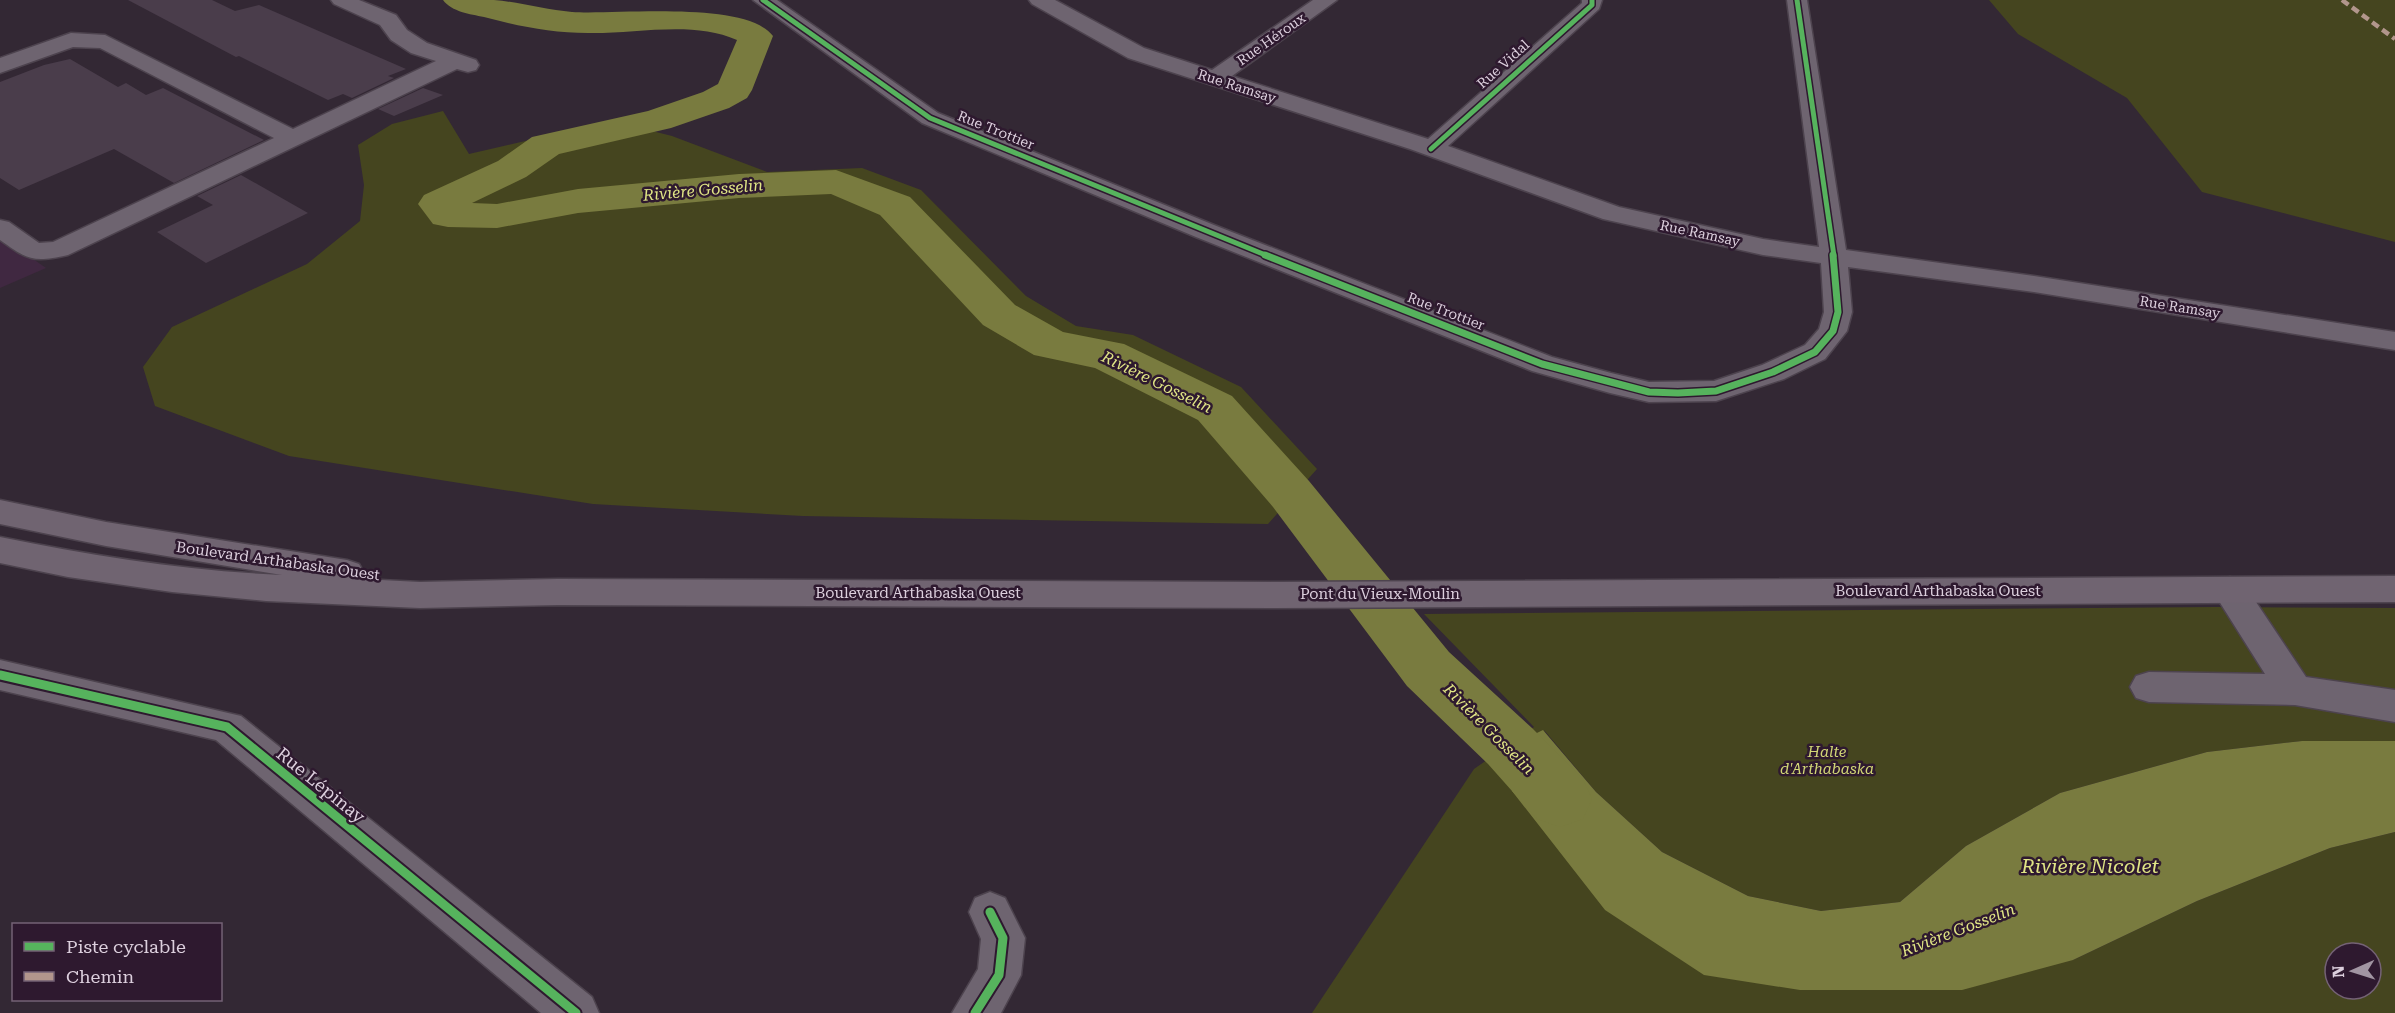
<svg xmlns="http://www.w3.org/2000/svg" width="2395" height="1013" viewBox="0 0 2395 1013" font-family="'Roboto Serif',serif">
  <style>
    .built { fill: #402841 }
    .green { fill: #45451f; fill-rule: evenodd }
    .water { fill: #797b3f }
    .lines { fill: none; stroke-linecap: round; stroke-linejoin: round }
    .river { fill: #797b3f; fill-rule: evenodd }
    .building { fill: #4a3d4b }
    .minor-casing { stroke: #4d434e; stroke-width: 3 }
    .major-casing { stroke: #4d434e; stroke-width: 3 }
    .minor { fill: #6e6470; fill-rule: evenodd }
    .major { fill: #706471; fill-rule: evenodd }
    .quiet { stroke: #b2968c; stroke-width: 4.5; stroke-dasharray: 8 4.5; stroke-linecap: butt }
    .cycleway-far2-casing { stroke: #2e192f; stroke-width: 8 }
    .cycleway-far1-casing { stroke: #2e192f; stroke-width: 10 }
    .cycleway-casing { stroke: #2e192f; stroke-width: 13 }
    .cycleway-far2 { stroke: #56b35d; stroke-width: 5 }
    .cycleway-far1 { stroke: #56b35d; stroke-width: 7 }
    .cycleway { stroke: #56b35d; stroke-width: 9 }
    .labels { text-anchor: middle; dominant-baseline: central; stroke-width: 5; stroke-linejoin: round; paint-order: stroke }
    .far-street-label { font-size: 14px; fill: #dccfdd; stroke: #2e192f }
    .street-label { font-size: 15px; fill: #dccfdd; stroke: #2e192f }
    .park-label { font-size: 15px; font-style: italic; fill: #d1d676; stroke: #2e192f }
    .water-label { font-size: 16px; font-style: italic; fill: #e0e585; stroke: #2e192f }
    .near-street-label { font-size: 18px; fill: #dccfdd; stroke: #2e192f }
    .near-water-label { font-size: 20px; font-style: italic; fill: #e0e585; stroke: #2e192f }
  </style>
  <rect width="100%" height="100%" fill="#332834"/>
  <path class="built" d="M0 236 46 268 0 288Z"/>
  <g class="green">
    <path d="M1989 0H2395V242L2202 192 2127 98 2018 34Z"/>
    <path d="M443 111 469 154 612 121 672 136 767 172 862 168 921 190 1026 296 1076 326 1133 335 1241 387 1317 469 1268 524 803 516 593 504 289 456 155 406 143 367 172 327 307 264 360 221 364 185 358 145 392 124Z"/>
    <path d="M2215 607 2395 608V741H2302L2207 752 2060 793 1966 846 1900 902 1821 911 1748 896 1662 852 1596 792 1544 730 1605 910 2073 960 2197 901 2330 848 2395 832V1013H1312L1474 769 1534 727 1424 614ZM2335 953H2371V989H2335Z"/>
  </g>
  <path class="water" d="M1543 730 1596 792 1662 852 1748 896 1821 911 1900 902 1966 846 2060 793 2207 752 2302 741H2395V832L2330 848 2197 901 2073 960 1962 990H1800L1704 975 1605 910 1512 791 1510 746Z"/>
  <g class="lines">
    <path class="river" d="M443 0C460 0 478 0 494 0 520 2 546 10 572 12 616 15 746 0 773 36L752 90 747 98 729 108 671 128 559 154 526 177 472 203 497 204 578 189 739 174 836 170 910 197 1015 305 1063 332 1124 344 1232 396 1309 481 1449 652 1532 728 1583 779 1592 799 1583 819 1560 827 1537 819 1488 764 1407 686 1273 507 1198 420 1095 368 1034 355 983 325 880 215 831 194 739 198 578 213 497 228 448 227 433 224 418 204 424 195 498 161 532 137 648 111 703 92 718 84 737 40C693 20 635 34 588 33 552 33 518 26 484 17 470 14 452 12 443 0Z"/>
  </g>
  <g class="building">
    <path d="M128 0H212L235 11 259 5 406 69 388 76 394 78 352 98 343 94 328 100 239 56 236 57Z"/>
    <path d="M70 59 118 87 126 83 146 95 163 88 264 140 174 183 114 149 19 190 0 178V82L44 65Z"/>
    <path d="M423 88 443 95 394 116 378 109Z"/>
    <path d="M241 175 308 213 206 263 157 232 213 205 197 196Z"/>
  </g>
  <g class="lines">
    <g class="minor-casing">
      <g id="minor">
        <path d="M331 0H359L396 15 407 30 427 43 476 60 479 65 476 70 468 72 457 69 68 255C33 263 28 260 0 240V220L9 222 39 243 53 242 274 138 100 48 73 47 0 73V58L71 33 105 35 293 129 436 61 411 53 391 40 380 25 334 4Z"/>
        <path d="M753 0H777L938 113 1214 225 1552 357 1611 373 1649 382 1714 381 1762 365 1805 345 1819 329 1824 312 1821 263 1763 255 1603 219 1410 149 1128 58 1032 4 1029 0H1055L1144 48 1212 70 1313 0H1337L1232 76 1428 139 1582 3V0H1602L1599 9 1448 146 1619 207 1763 239 1819 247 1787 0H1807L1846 250 2034 276 2395 332V350L2034 292 1848 267 1852 312 1847 331 1825 359 1784 379 1716 401 1649 402 1610 393 1532 371 1196 237 922 123Z"/>
        <path d="M2230 577 2242 581 2306 677 2395 690V722L2295 705 2149 702 2136 698 2130 687 2136 676 2149 672 2265 674 2212 590 2218 581Z"/>
        <path d="M0 660 241 716 592 997 599 1013H541L216 740 0 690Z"/>
        <path d="M990 892 1005 898 1025 938 1021 975 1001 1013H952L978 969 981 939 969 912 975 898Z"/>
      </g>
    </g>
    <g class="major-casing">
      <path id="major" d="M0 500 106 522 347 560 359 564 364 573 361 579 420 582 558 579 1278 582 2395 576V602L1278 608 558 605 420 608 266 601 172 592 68 577 0 563V537C93 556 188 571 282 575L106 546 0 524Z"/>
    </g>
    <use href="#minor" class="minor"/>
    <use href="#major" class="major"/>
    <path class="quiet" d="M2342 0 2395 39"/>
    <g class="cycleway-far2-casing">
      <g id="cycleway-far2">
        <path d="M763 0 930 118 1268 256"/>
        <path d="M1797 0 1834 256"/>
        <path d="M1431 149 1592 5V0"/>
      </g>
    </g>
    <g class="cycleway-far1-casing">
      <path id="cycleway-far1" d="M1265 255 1542 364 1649 392 1678 393 1716 391 1773 372 1815 352 1833 331 1838 312 1833 255"/>
    </g>
    <g class="cycleway-casing">
      <g id="cycleway">
        <path d="M0 675 227 727 576 1013"/>
        <path d="M975 1013 999 975 1003 938 990 912"/>
      </g>
    </g>
    <use href="#cycleway-far2" class="cycleway-far2"/>
    <use href="#cycleway-far1" class="cycleway-far1"/>
    <use href="#cycleway" class="cycleway"/>
  </g>
  <g class="labels">
    <g class="far-street-label">
      <text transform="translate(1271 39) rotate(-35)">Rue Héroux</text>
      <text transform="translate(1503 64) rotate(-42)">Rue Vidal</text>
      <text transform="translate(1237 86) rotate(18)">Rue Ramsay</text>
      <text transform="translate(996 130) rotate(22)">Rue Trottier</text>
      <text transform="translate(1700 233) rotate(12)">Rue Ramsay</text>
      <text transform="translate(2180 307) rotate(9)">Rue Ramsay</text>
      <text transform="translate(1446 311) rotate(21)">Rue Trottier</text>
    </g>
    <g class="street-label">
      <text transform="translate(278 561) rotate(8)">Boulevard Arthabaska Ouest</text>
      <text x="1938" y="591">Boulevard Arthabaska Ouest</text>
      <text x="918" y="593">Boulevard Arthabaska Ouest</text>
      <text x="1380" y="594">Pont du Vieux-Moulin</text>
    </g>
    <g class="park-label">
      <text x="1827" y="752">Halte<tspan x="1827" dy="17">d'Arthabaska</tspan></text>
    </g>
    <g class="water-label">
      <text transform="translate(703 190) rotate(-5)">Rivière Gosselin</text>
      <text transform="translate(1157 382) rotate(26)">Rivière Gosselin</text>
      <text transform="translate(1489 729) rotate(45)">Rivière Gosselin</text>
      <text transform="translate(1958 930) rotate(-21)">Rivière Gosselin</text>
    </g>
    <g class="near-street-label">
      <text transform="translate(321 785) rotate(39)">Rue Lépinay</text>
    </g>
    <g class="near-water-label">
      <text x="2090" y="866">Rivière Nicolet</text>
    </g>
  </g>
  <rect x="12" y="923" width="210" height="78" fill="#2e192f" stroke="#746275" stroke-width="1.5"/>
  <rect x="24" y="942" width="30" height="9" fill="#56b35d" stroke="#746275" stroke-width="1.5"/>
  <text x="66" y="953" font-size="18" fill="#dccfdd">Piste cyclable</text>
  <rect x="24" y="972" width="30" height="9" fill="#b2968c" stroke="#746275" stroke-width="1.5"/>
  <text x="66" y="983" font-size="18" fill="#dccfdd">Chemin</text>
  <g transform="translate(2353 971) rotate(267)"><circle r="28" fill="#2e192f" stroke="#746275" stroke-width="1.5"/>
  <path d="M0-4.5L10 22L0 15L-10 22Z" fill="#a195a2"/>
  <text y="-9" font-size="16" font-weight="bold" text-anchor="middle" fill="#dccfdd">N</text>
  </g>
</svg>
